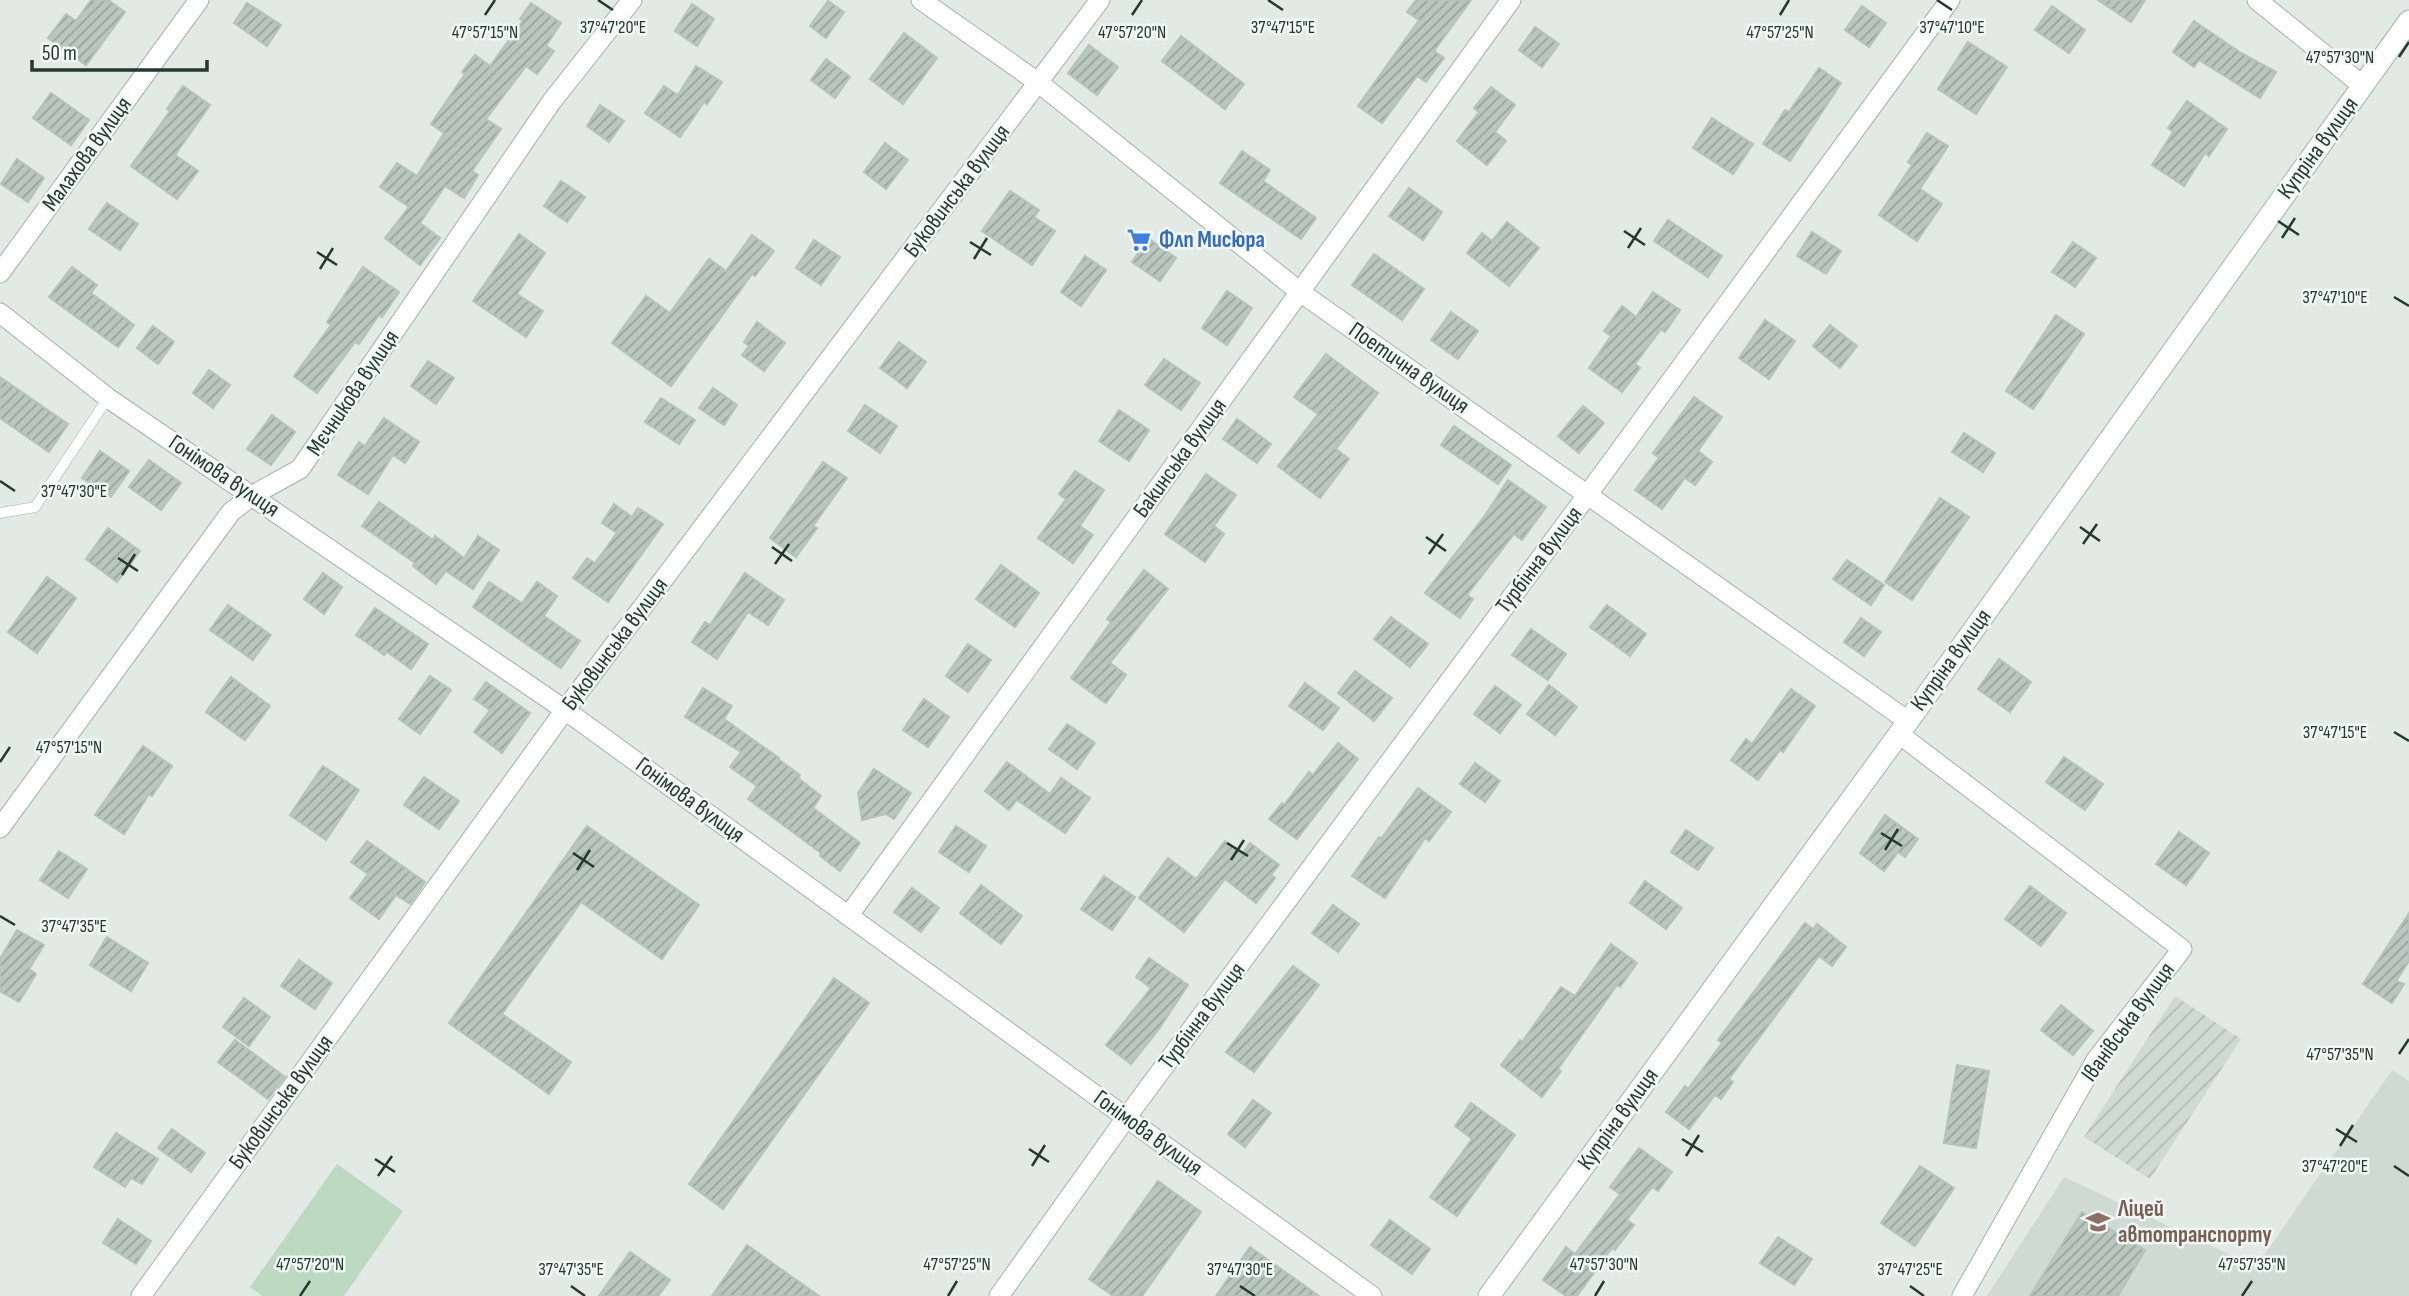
<svg xmlns="http://www.w3.org/2000/svg" width="2409" height="1296" viewBox="0 0 2409 1296" font-family="'Sofia Sans Condensed',sans-serif">
  <style>
    .built { fill: #d0dad4 }
    .industrial { fill: url(#industrial-furrows) }
    .green { fill: #bdd9c1 }
    .building { fill: url(#building-hatch); stroke: #b5c3bb; stroke-width: 2 }
    .lines { fill: none; stroke-linecap: round; stroke-linejoin: round }
    .lane-casing { stroke: #a5b1ab; stroke-width: 11 }
    .street-casing { stroke: #a5b1ab; stroke-width: 21 }
    .secondary-casing { stroke: #a2b5ac; stroke-width: 23 }
    .lane { stroke: #fff; stroke-width: 10 }
    .street { stroke: #fff; stroke-width: 19 }
    .secondary { stroke: #fff; stroke-width: 21 }
    .ticks { fill: none; stroke: #243931; stroke-width: 2.5 }
    .labels { text-anchor: middle; dominant-baseline: central; stroke-width: 5; stroke-linejoin: round; paint-order: stroke }
    .street-label { font-size: 23px; fill: #243931; stroke: #f1f7f4 }
    .shop-label { font-size: 23px; font-weight: bold; fill: #366cbe; stroke: #f1f7f4; text-anchor: start }
    .education-label { font-size: 23px; font-weight: bold; fill: #785e54; stroke: #f1f7f4; text-anchor: start }
    .ticks-label { font-size: 18px; text-anchor: middle; fill: #243931; stroke: #f1f7f4; stroke-width: 5; stroke-linejoin: round; paint-order: stroke }
  </style>
  <defs>
    <pattern id="industrial-furrows" width="10" height="10" patternUnits="userSpaceOnUse" patternTransform="scale(1.75)"><rect width="10" height="10" fill="#d0dad4"/><path d="M-1 1l2-2M0 10L10 0M9 11l2-2" fill="none" stroke="#b2bcb6"/></pattern>
    <pattern id="building-hatch" width="6" height="6" patternUnits="userSpaceOnUse" patternTransform="scale(1.75)"><rect width="6" height="6" fill="#bac7c1"/><path d="M-1 1l2-2M0 6l6-6M5 7l2-2" fill="none" stroke="#97a39d"/></pattern>
  </defs>
  <rect width="100%" height="100%" fill="#e1eae5"/>
  <path class="built" d="M2392 1070 2409 1081V1296H1987L2064 1177 2256 1267Z"/>
  <path class="industrial" d="M2175 996 2241 1039 2150 1179 2084 1137Z"/>
  <path class="green" d="M337 1164 403 1211 344 1296H262L250 1287Z"/>
  <g class="building">
    <path d="M91 0H108L125 12 86 65 48 38 66 14 76 21Z"/>
    <path d="M1416 0H1471L1434 51 1444 58 1426 82 1417 76 1382 123 1358 106 1419 20 1407 12Z"/>
    <path d="M2098 0H2145L2131 22Z"/>
    <path d="M828 1 844 12 826 38 810 26Z"/>
    <path d="M247 3 281 25 267 46 234 23Z"/>
    <path d="M531 3 561 23 546 46 554 51 537 74 526 66 486 119 501 129 472 171 478 175 464 198 445 186 420 223 440 238 420 265 385 238 409 207 380 187 397 163 417 176 444 133 431 124 465 74 462 72 475 55 490 66 523 21 520 19Z"/>
    <path d="M692 4 714 19 697 46 675 31Z"/>
    <path d="M1862 6 1886 23 1869 47 1845 30Z"/>
    <path d="M2052 6 2085 30 2069 53 2035 30Z"/>
    <path d="M2194 21 2241 53 2276 72 2260 98 2199 60 2194 67 2173 52Z"/>
    <path d="M1535 27 1559 44 1542 67 1519 50Z"/>
    <path d="M904 33 937 58 903 104 870 79Z"/>
    <path d="M1181 36 1244 84 1225 109 1162 61Z"/>
    <path d="M1968 42 2007 67 1976 114 1938 89Z"/>
    <path d="M1089 45 1118 67 1097 95 1068 73Z"/>
    <path d="M826 59 850 77 835 98 811 80Z"/>
    <path d="M696 66 722 82 707 104 704 102 680 137 645 113 664 86 678 95Z"/>
    <path d="M1819 68 1841 83 1790 161 1763 144 1785 110 1789 112Z"/>
    <path d="M183 86 210 105 175 155 198 171 177 199 131 166 170 111 167 109Z"/>
    <path d="M1491 87 1515 105 1495 132 1506 141 1487 165 1457 141 1479 112 1474 108Z"/>
    <path d="M51 93 89 120 71 145 33 118Z"/>
    <path d="M2187 101 2227 129 2209 156 2205 153 2184 186 2152 165 2173 132 2168 128Z"/>
    <path d="M600 105 624 121 609 142 587 126Z"/>
    <path d="M1712 118 1753 144 1733 174 1693 148Z"/>
    <path d="M1927 133 1948 146 1920 189 1942 204 1917 241 1879 215 1912 165 1908 162Z"/>
    <path d="M885 143 908 160 886 189 864 172Z"/>
    <path d="M1242 151 1270 170 1263 181 1316 218 1301 239 1220 183Z"/>
    <path d="M17 159 44 178 28 202 1 184Z"/>
    <path d="M561 181 585 197 567 222 544 206Z"/>
    <path d="M1409 188 1442 212 1423 240 1389 216Z"/>
    <path d="M1010 191 1039 210 1034 217 1055 231 1032 265 982 231Z"/>
    <path d="M107 203 138 224 120 250 89 229Z"/>
    <path d="M1668 220 1722 256 1708 277 1654 241Z"/>
    <path d="M1507 222 1539 248 1509 286 1467 253 1482 233 1492 241Z"/>
    <path d="M1812 232 1841 251 1826 274 1797 256Z"/>
    <path d="M519 234 545 253 517 294 543 311 526 337 473 301Z"/>
    <path d="M752 235 774 251 755 276 752 274 671 386 612 343 646 296 670 313 709 259 726 271Z"/>
    <path d="M1148 238 1176 258 1160 281 1132 262Z"/>
    <path d="M814 240 840 257 821 285 796 268Z"/>
    <path d="M2073 242 2096 258 2075 287 2052 272Z"/>
    <path d="M1374 254 1424 289 1402 320 1352 285Z"/>
    <path d="M1085 256 1106 270 1081 306 1061 292Z"/>
    <path d="M72 267 97 285 91 293 134 325 118 347 49 297Z"/>
    <path d="M363 267 399 292 382 317 379 315 359 344 355 342 317 393 294 376 331 325 327 322Z"/>
    <path d="M1227 291 1252 308 1227 345 1202 328Z"/>
    <path d="M1653 292 1680 310 1665 332 1661 329 1635 364 1640 368 1622 392 1589 368 1611 336 1604 331 1622 306 1636 317Z"/>
    <path d="M1451 312 1478 331 1458 359 1431 340Z"/>
    <path d="M2056 315 2084 334 2033 409 2006 391Z"/>
    <path d="M1765 320 1795 341 1769 379 1739 358Z"/>
    <path d="M757 322 785 343 764 371 742 355 749 346 744 342Z"/>
    <path d="M1830 325 1857 346 1840 368 1813 346Z"/>
    <path d="M153 326 174 342 158 364 137 348Z"/>
    <path d="M899 342 926 362 907 388 880 368Z"/>
    <path d="M1326 354 1378 393 1336 449 1349 459 1320 498 1278 466 1318 414 1294 397Z"/>
    <path d="M1164 359 1200 383 1181 410 1145 385Z"/>
    <path d="M428 361 454 378 436 404 411 386Z"/>
    <path d="M209 370 230 385 213 408 193 393Z"/>
    <path d="M0 377 68 424 49 452 0 418Z"/>
    <path d="M713 388 737 405 724 425 699 408Z"/>
    <path d="M1694 397 1722 417 1698 451 1712 462 1695 485 1685 478 1662 509 1635 490 1659 458 1653 453Z"/>
    <path d="M661 398 695 420 679 444 645 422Z"/>
    <path d="M865 405 897 426 880 453 848 431Z"/>
    <path d="M1583 406 1604 423 1579 453 1558 436Z"/>
    <path d="M1119 410 1149 430 1129 461 1099 441Z"/>
    <path d="M272 415 295 432 271 465 247 449Z"/>
    <path d="M384 418 419 442 405 463 393 455 368 494 338 475 359 442 365 446Z"/>
    <path d="M1237 419 1271 444 1257 463 1223 439Z"/>
    <path d="M1454 426 1511 465 1498 484 1441 445Z"/>
    <path d="M1964 433 1995 453 1983 472 1952 452Z"/>
    <path d="M100 451 129 471 111 497 82 478Z"/>
    <path d="M149 460 181 483 161 510 129 487Z"/>
    <path d="M823 462 847 478 813 526 817 528 796 557 770 538Z"/>
    <path d="M1075 471 1104 490 1080 526 1093 535 1073 563 1038 538 1066 499 1059 494Z"/>
    <path d="M1206 474 1236 495 1214 526 1224 534 1205 562 1165 534Z"/>
    <path d="M1508 480 1546 507 1522 540 1514 534 1467 595 1473 599 1460 618 1425 593 1486 514Z"/>
    <path d="M1940 498 1969 517 1912 600 1885 582Z"/>
    <path d="M379 502 433 540 435 536 464 558 478 536 499 550 473 589 446 571 436 584 413 566 415 563 362 526Z"/>
    <path d="M614 504 632 517 638 508 663 524 608 602 573 578 587 558 595 563 617 533 602 523Z"/>
    <path d="M108 528 140 551 117 582 86 559Z"/>
    <path d="M1847 560 1884 585 1871 605 1833 579Z"/>
    <path d="M1001 565 1039 593 1015 627 976 599Z"/>
    <path d="M1144 570 1168 589 1110 663 1126 675 1106 703 1071 678 1111 622 1107 619Z"/>
    <path d="M323 573 342 587 324 614 304 599Z"/>
    <path d="M745 573 784 600 768 625 748 612 717 659 692 642 705 622 710 625Z"/>
    <path d="M47 577 76 598 37 653 8 632Z"/>
    <path d="M489 582 522 603 537 582 557 596 544 616 580 641 561 668 473 607Z"/>
    <path d="M228 605 271 635 253 660 210 630Z"/>
    <path d="M1607 605 1646 634 1630 656 1590 627Z"/>
    <path d="M375 608 428 644 411 669 387 652 384 655 356 635Z"/>
    <path d="M1391 617 1428 644 1410 667 1374 639Z"/>
    <path d="M1861 618 1881 632 1864 656 1844 642Z"/>
    <path d="M1531 629 1566 654 1548 680 1512 655Z"/>
    <path d="M968 644 991 660 968 692 946 676Z"/>
    <path d="M1999 659 2031 682 2010 712 1978 689Z"/>
    <path d="M1355 671 1392 698 1374 721 1338 693Z"/>
    <path d="M430 676 451 690 420 734 399 719Z"/>
    <path d="M231 677 270 706 245 740 206 712Z"/>
    <path d="M486 682 530 713 502 753 474 732 490 710 474 699Z"/>
    <path d="M1305 683 1339 708 1323 730 1289 706Z"/>
    <path d="M1549 685 1577 707 1555 735 1527 714Z"/>
    <path d="M1495 686 1521 705 1500 733 1474 714Z"/>
    <path d="M703 688 732 706 724 719 779 758 778 759 800 775 798 778 821 796 813 808 860 843 840 871 820 856 821 853 748 799 757 786 730 767 741 752 685 717Z"/>
    <path d="M1791 689 1815 706 1783 752 1780 750 1758 780 1731 760 1746 739 1752 744Z"/>
    <path d="M924 699 949 717 928 747 903 730Z"/>
    <path d="M1067 724 1095 743 1077 769 1049 749Z"/>
    <path d="M1338 743 1358 759 1297 839 1269 819 1282 803 1284 805 1309 772 1313 775Z"/>
    <path d="M143 746 172 766 152 796 149 794 124 834 95 815Z"/>
    <path d="M2064 757 2103 784 2085 810 2046 782Z"/>
    <path d="M1007 762 1050 794 1061 778 1090 798 1065 833 1017 800 1009 810 985 791Z"/>
    <path d="M1475 763 1500 781 1485 802 1460 784Z"/>
    <path d="M323 766 359 790 326 840 290 815Z"/>
    <path d="M874 769 911 793 894 819 886 814 862 820 858 793Z"/>
    <path d="M424 777 459 801 439 829 404 805Z"/>
    <path d="M1418 788 1451 812 1429 841 1425 838 1385 898 1352 876 1379 837 1381 839Z"/>
    <path d="M1885 815 1918 839 1905 857 1898 852 1884 871 1860 853Z"/>
    <path d="M587 826 699 905 662 959 581 902 502 1014 571 1062 549 1094 449 1023Z"/>
    <path d="M956 826 986 846 969 872 939 852Z"/>
    <path d="M1686 830 1713 848 1698 870 1671 852Z"/>
    <path d="M2179 832 2209 853 2186 885 2156 864Z"/>
    <path d="M367 841 425 882 410 904 396 895 379 919 350 898 368 874 351 862Z"/>
    <path d="M1225 841 1242 854 1250 843 1279 865 1271 875 1275 878 1256 903 1225 879 1184 932 1139 898 1168 858 1196 879Z"/>
    <path d="M59 851 87 869 68 898 40 880Z"/>
    <path d="M1104 876 1135 897 1112 930 1081 909Z"/>
    <path d="M1645 881 1682 908 1666 929 1630 903Z"/>
    <path d="M981 885 1022 916 1001 944 960 913Z"/>
    <path d="M2030 886 2066 913 2041 946 2005 919Z"/>
    <path d="M912 888 939 908 921 932 894 912Z"/>
    <path d="M1333 905 1359 924 1338 952 1312 933Z"/>
    <path d="M2409 913V961L2396 981 2404 984 2392 1003 2363 984Z"/>
    <path d="M1805 923 1813 929 1817 924 1846 947 1832 966 1819 956 1729 1079 1733 1082 1721 1099 1715 1095 1689 1129 1666 1112 1685 1086 1688 1089 1722 1043 1718 1040Z"/>
    <path d="M17 930 44 945 29 969 36 974 19 1002 0 991V959Z"/>
    <path d="M107 937 148 963 131 991 90 965Z"/>
    <path d="M1611 944 1637 963 1620 987 1617 985 1558 1069 1561 1071 1542 1097 1501 1065 1520 1040 1522 1042 1561 987 1575 996Z"/>
    <path d="M1149 958 1188 985 1159 1029 1131 1064 1106 1045 1151 988 1136 977Z"/>
    <path d="M299 960 332 983 315 1009 281 986Z"/>
    <path d="M1293 966 1319 985 1254 1072 1226 1052Z"/>
    <path d="M834 978 869 1003 723 1209 689 1184Z"/>
    <path d="M244 998 270 1017 249 1046 223 1027Z"/>
    <path d="M2061 1005 2093 1031 2073 1055 2041 1030Z"/>
    <path d="M235 1040 285 1077 268 1099 218 1062Z"/>
    <path d="M1957 1065 1989 1071 1976 1148 1944 1143Z"/>
    <path d="M1253 1100 1271 1113 1245 1147 1228 1134Z"/>
    <path d="M1471 1103 1515 1135 1457 1216 1430 1197 1472 1139 1455 1126Z"/>
    <path d="M172 1129 205 1153 191 1172 158 1148Z"/>
    <path d="M116 1133 158 1159 142 1184 131 1178 125 1187 94 1167Z"/>
    <path d="M1639 1148 1672 1172 1658 1191 1652 1187 1627 1220 1634 1225 1615 1250 1612 1248 1577 1296H1566L1543 1280 1566 1247 1575 1254 1620 1194 1610 1187Z"/>
    <path d="M1920 1166 1954 1188 1915 1246 1881 1223Z"/>
    <path d="M1158 1181 1201 1212 1142 1296H1113L1089 1279Z"/>
    <path d="M2082 1212 2145 1250 2118 1296H2030Z"/>
    <path d="M118 1219 151 1241 136 1264 103 1243Z"/>
    <path d="M1390 1220 1430 1249 1412 1274 1371 1245Z"/>
    <path d="M1778 1237 1812 1259 1794 1285 1760 1263Z"/>
    <path d="M747 1245 819 1296H712Z"/>
    <path d="M1250 1247 1319 1296H1216Z"/>
    <path d="M630 1252 670 1280 658 1296H599Z"/>
  </g>
  <g class="lines">
    <g class="lane-casing">
      <path id="lane" d="M0 513 35 507 108 398"/>
    </g>
    <g class="street-casing">
      <g id="street">
        <path d="M921 0 1039 83 1300 292 1908 721"/>
        <path d="M2257 0 2363 86"/>
        <path d="M0 273 199 0"/>
        <path d="M0 313 108 398 565 710 1372 1296"/>
        <path d="M1899 734 2182 949 2096 1060 1962 1296"/>
        <path d="M0 828 231 512 253 495 300 469 552 101 632 0"/>
        <path d="M849 915 1511 0"/>
        <path d="M141 1296 565 710 1100 0"/>
        <path d="M999 1296 1126 1118 1588 494 1950 0"/>
      </g>
    </g>
    <g class="secondary-casing">
      <path id="secondary" d="M1489 1296 1899 734 2409 21"/>
    </g>
    <use href="#lane" class="lane"/>
    <use href="#street" class="street"/>
    <use href="#secondary" class="secondary"/>
  </g>
  <path class="ticks" d="M598 0 613 10M1268 0 1283 10M1937 0 1952 10M485 15 495 0M1132 15 1142 0M1780 15 1789 0M2399 57 2409 42M2278 221 2299 235M1624 231 1645 245M2282 238 2295 218M970 242 991 255M1628 248 1641 228M317 252 337 265M974 259 987 238M320 269 333 248M2394 297 2409 306M0 481 15 491M2080 527 2100 541M1426 537 1446 551M2083 544 2097 524M772 547 792 561M1429 554 1443 534M118 558 138 571M775 564 789 544M122 575 135 554M2394 732 2409 741M0 762 10 747M1881 833 1902 846M1227 843 1248 856M1885 850 1898 829M573 853 594 867M1231 860 1244 840M577 870 590 850M0 916 15 925M2399 1054 2409 1039M2336 1129 2357 1142M1682 1139 1703 1152M2340 1146 2353 1125M1029 1149 1049 1162M1686 1156 1699 1135M375 1159 395 1172M1032 1166 1045 1145M2394 1166 2409 1176M378 1176 392 1156M571 1286 585 1296M1240 1286 1255 1296M1910 1286 1924 1296M300 1296 310 1281M948 1296 957 1281M1595 1296 1604 1281M2242 1296 2252 1281"/>
  <defs>
    <g id="supermarket-bare" transform="scale(1.89)"><path d="M-6-5.5h2.5l.6 2H6L4.5 2H-2.5L-4.4-4H-6ZM-1.5 3.2a1.3 1.3 0 1 0 .1 0ZM3 3.2a1.3 1.3 0 1 0 .1 0Z" fill="#3f7fe0" stroke="#f1f7f4" stroke-width="2.5" paint-order="stroke"/></g>
    <g id="university-bare" transform="scale(1.89)"><path d="M0-5L7-2L0 1L-7-2ZM-4 1L0 2.5L4 1V4Q0 6-4 4Z" fill="#8d6e63" stroke="#f1f7f4" stroke-width="2.5" paint-order="stroke"/></g>
  </defs>
  <g fill-rule="evenodd">
    <use href="#supermarket-bare" x="1139" y="240"/>
    <use href="#university-bare" x="2098" y="1222"/>
  </g>
  <g class="labels">
    <g class="street-label">
      <text transform="translate(2318 148) rotate(-54)">Купріна вулиця</text>
      <text transform="translate(87 154) rotate(-54)">Малахова вулиця</text>
      <text transform="translate(957 191) rotate(-53)">Буковинська вулиця</text>
      <text transform="translate(1409 368) rotate(35)">Поетична вулиця</text>
      <text transform="translate(353 393) rotate(-56)">Мєчникова вулиця</text>
      <text transform="translate(1180 458) rotate(-54)">Бакинська вулиця</text>
      <text transform="translate(224 476) rotate(34)">Гонімова вулиця</text>
      <text transform="translate(1539 560) rotate(-53)">Турбінна вулиця</text>
      <text transform="translate(615 644) rotate(-53)">Буковинська вулиця</text>
      <text transform="translate(1951 660) rotate(-54)">Купріна вулиця</text>
      <text transform="translate(690 800) rotate(36)">Гонімова вулиця</text>
      <text transform="translate(1202 1016) rotate(-53)">Турбінна вулиця</text>
      <text transform="translate(2128 1022) rotate(-54)">Іванівська вулиця</text>
      <text transform="translate(281 1102) rotate(-54)">Буковинська вулиця</text>
      <text transform="translate(1618 1119) rotate(-54)">Купріна вулиця</text>
      <text transform="translate(1148 1133) rotate(36)">Гонімова вулиця</text>
    </g>
    <g class="shop-label">
      <text x="1159" y="240">Флп Мисюра</text>
    </g>
    <g class="education-label">
      <text x="2118" y="1209">Ліцей<tspan x="2118" dy="26">автотранспорту</tspan></text>
    </g>
  </g>
  <g class="ticks-label">
    <text x="613" y="33">37°47'20"E</text>
    <text x="1283" y="33">37°47'15"E</text>
    <text x="1952" y="33">37°47'10"E</text>
    <text x="485" y="38">47°57'15"N</text>
    <text x="1132" y="38">47°57'20"N</text>
    <text x="1780" y="38">47°57'25"N</text>
    <text x="2340" y="63">47°57'30"N</text>
    <text x="2335" y="303">37°47'10"E</text>
    <text x="74" y="497">37°47'30"E</text>
    <text x="2335" y="738">37°47'15"E</text>
    <text x="69" y="753">47°57'15"N</text>
    <text x="74" y="932">37°47'35"E</text>
    <text x="2340" y="1060">47°57'35"N</text>
    <text x="2335" y="1172">37°47'20"E</text>
    <text x="310" y="1270">47°57'20"N</text>
    <text x="957" y="1270">47°57'25"N</text>
    <text x="1604" y="1270">47°57'30"N</text>
    <text x="2252" y="1270">47°57'35"N</text>
    <text x="571" y="1275">37°47'35"E</text>
    <text x="1240" y="1275">37°47'30"E</text>
    <text x="1910" y="1275">37°47'25"E</text>
  </g>
  <path d="M32 60v10h175v-10" fill="none" stroke="#243931" stroke-width="3.5"/>
  <text x="42" y="60" font-size="21" fill="#243931" stroke="#f1f7f4" stroke-width="5" paint-order="stroke">50 m</text>
</svg>
